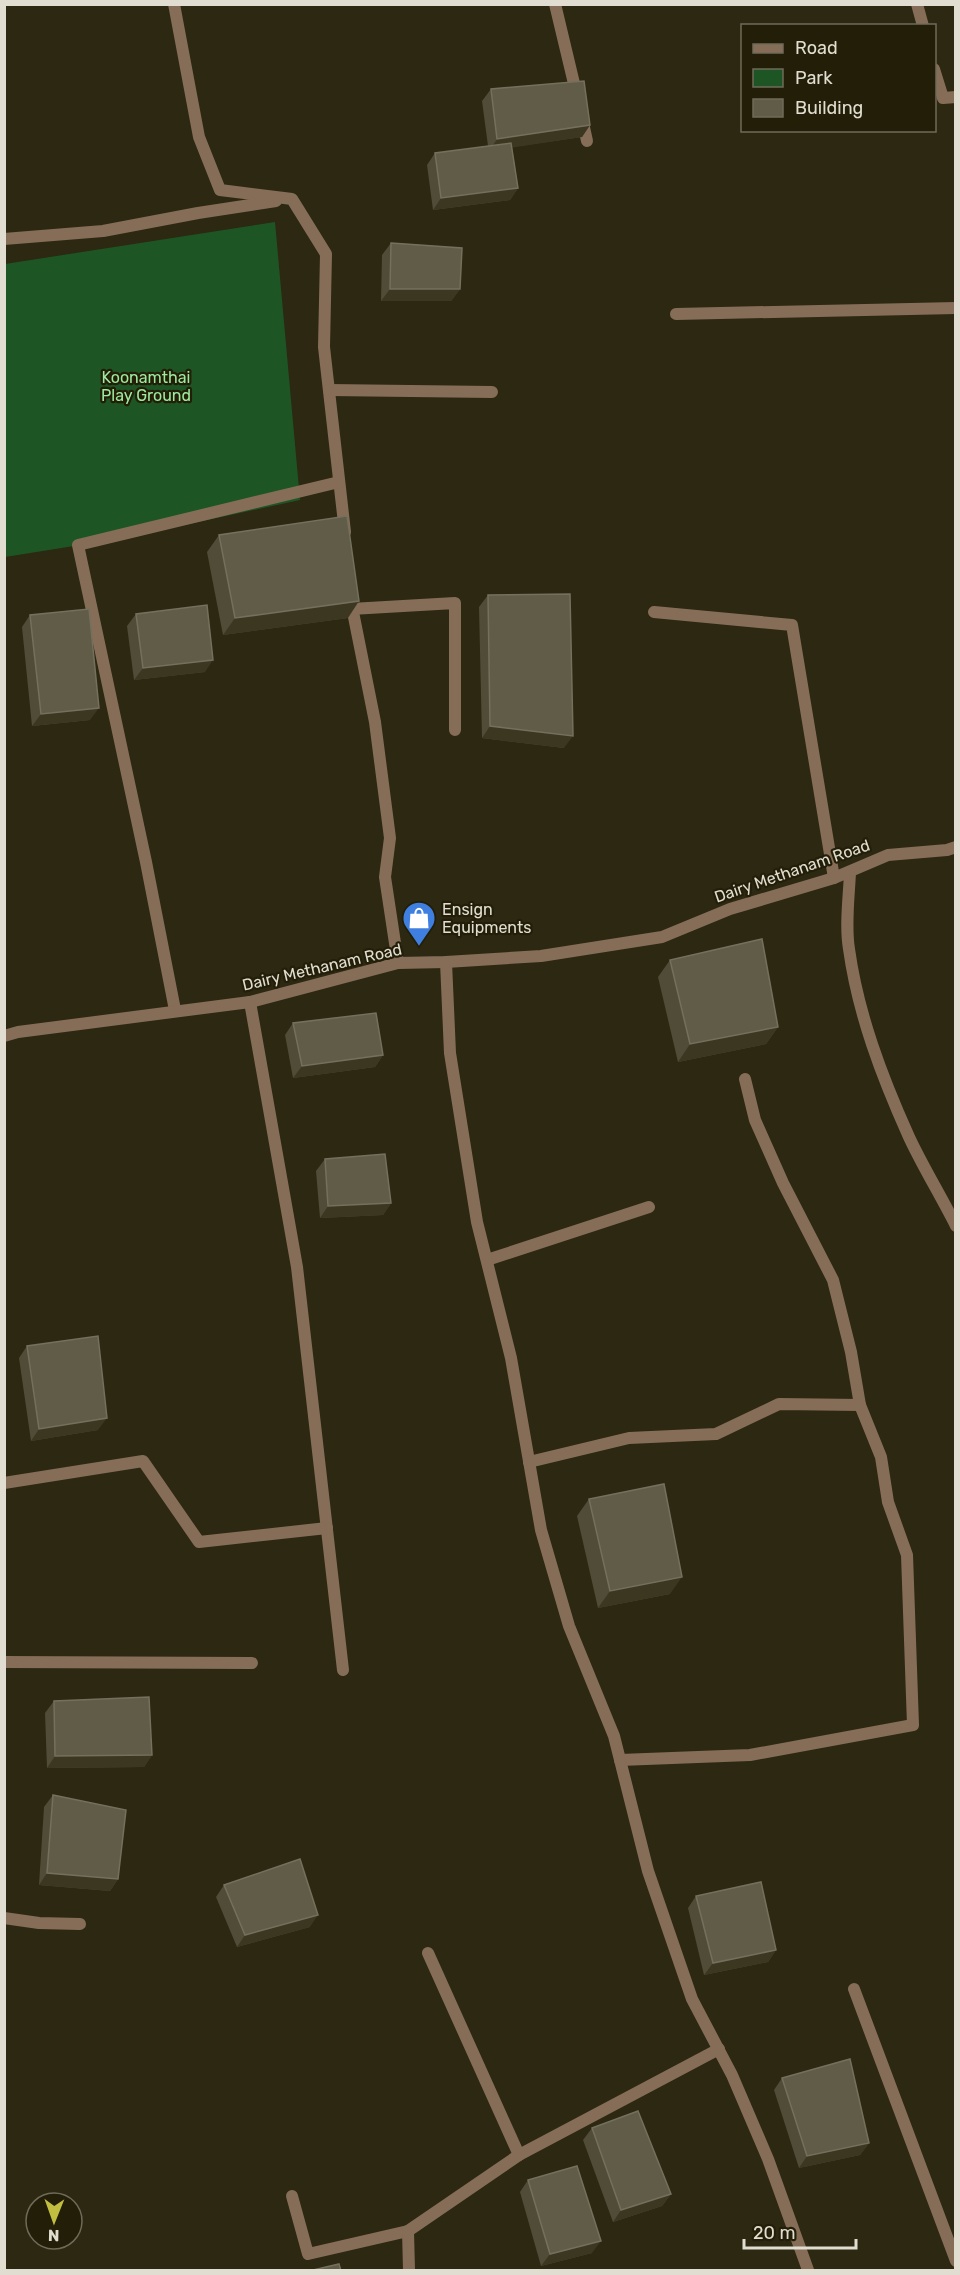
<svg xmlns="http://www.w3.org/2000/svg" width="960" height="2275" viewBox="0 0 960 2275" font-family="Rubik,sans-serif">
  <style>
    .green { fill: #1e5524 }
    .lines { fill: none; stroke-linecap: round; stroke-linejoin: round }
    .street { stroke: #866d58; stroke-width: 12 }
    .wall { fill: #514c37 }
    .shaded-wall { fill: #3c3721 }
    .building { fill: #605c47; stroke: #74705d; stroke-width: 1.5 }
    .labels { text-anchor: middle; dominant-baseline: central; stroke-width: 4.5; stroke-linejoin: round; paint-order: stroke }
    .park-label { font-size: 16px; fill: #9beb9f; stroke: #231e08 }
    .street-label { font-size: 16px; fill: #e1ded1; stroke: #231e08 }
    .poi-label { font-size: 16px; fill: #e1ded1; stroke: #231e08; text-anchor: start }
  </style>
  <rect width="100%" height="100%" fill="#2c2812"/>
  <path class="green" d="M275 222 300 500 124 538 5 557V264Z"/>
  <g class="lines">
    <g class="street">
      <path d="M174 4 199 137 220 190 292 199 326 254 324 347 345 532"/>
      <path d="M555 4 577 96"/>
      <path d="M917 4 923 26"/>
      <path d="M934 69 943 98 956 97"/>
      <path d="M582 118 587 141"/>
      <path d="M4 239 103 231 198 213 276 201"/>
      <path d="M676 314 956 308"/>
      <path d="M329 390 492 392"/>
      <path d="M350 597 375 722 390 838 385 877 398 963"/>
      <path d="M351 609 455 603V730"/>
      <path d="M654 612 792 625 834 878"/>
      <path d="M850 872C849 897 845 925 849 949 858 1014 882 1077 909 1137 923 1167 941 1196 956 1226"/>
      <path d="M446 962 450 1053 477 1222 511 1358 541 1530 569 1626 614 1736 648 1871 692 1999 732 2075 768 2159 808 2270"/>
      <path d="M250 1002 297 1267 343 1670"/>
      <path d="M175 1010 146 862 78 545 339 482"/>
      <path d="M4 1036 18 1032 250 1002 398 963 446 962 541 956 662 937 730 909 834 878 888 855 947 850 956 847"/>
      <path d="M487 1260 649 1207"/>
      <path d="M529 1462 629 1438 716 1434 779 1404 860 1405 851 1352 833 1280 783 1183 755 1120 745 1079"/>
      <path d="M4 1483 143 1461 199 1542 327 1528"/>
      <path d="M4 1662 252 1663"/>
      <path d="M620 1760 750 1755 913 1725 907 1555 888 1502 881 1457 860 1405"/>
      <path d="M4 1918 39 1923 80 1924"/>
      <path d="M428 1953 519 2155"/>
      <path d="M854 1989 956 2261"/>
      <path d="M292 2196 308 2254 408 2231"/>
      <path d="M409 2270 408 2231 519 2155 719 2049"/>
    </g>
  </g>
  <g class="wall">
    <path d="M491 89 590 125 582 137 512 147 518 188 510 200 433 210 427 165 435 153 488 146 482 101Z"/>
    <path d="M391 243 460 289 451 301H381L382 255Z"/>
    <path d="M219 535 348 618 223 635 207 552Z"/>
    <path d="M488 595 564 748 482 738 479 607Z"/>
    <path d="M136 614 205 672 134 680 127 626Z"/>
    <path d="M30 615 90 720 32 726 22 627Z"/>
    <path d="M670 960 778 1027 766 1044 678 1062 658 977Z"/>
    <path d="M293 1023 383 1055 375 1067 293 1078 285 1035Z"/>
    <path d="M325 1159 391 1203 383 1215 320 1218 316 1171Z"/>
    <path d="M27 1346 98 1430 31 1441 19 1358Z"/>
    <path d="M589 1499 670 1594 598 1608 577 1516Z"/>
    <path d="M54 1701 152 1755 144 1767 47 1768 45 1713Z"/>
    <path d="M53 1795 118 1879 110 1891 39 1885 44 1807Z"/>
    <path d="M224 1885 310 1927 237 1947 216 1897Z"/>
    <path d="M696 1896 776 1950 768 1962 704 1975 688 1908Z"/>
    <path d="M782 2078 869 2143 860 2155 799 2168 774 2090Z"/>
    <path d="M592 2128 671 2194 662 2206 613 2222 583 2140Z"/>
    <path d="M528 2180 592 2253 541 2266 520 2192Z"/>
  </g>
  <g class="shaded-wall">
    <path d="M590 125 582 137 489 151 497 139Z"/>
    <path d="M518 188 510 200 433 210 441 198Z"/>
    <path d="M390 289H460L451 301H381Z"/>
    <path d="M359 601 348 618 223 635 235 618Z"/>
    <path d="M213 660 205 672 134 680 143 668Z"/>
    <path d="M99 708 90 720 32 726 41 714Z"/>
    <path d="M490 726 573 736 564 748 482 738Z"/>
    <path d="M778 1027 766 1044 678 1062 690 1044Z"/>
    <path d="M383 1055 375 1067 293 1078 302 1066Z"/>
    <path d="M391 1203 383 1215 320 1218 328 1206Z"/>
    <path d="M107 1418 98 1430 31 1441 39 1429Z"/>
    <path d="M682 1577 670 1594 598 1608 610 1591Z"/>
    <path d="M152 1755 144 1767 47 1768 55 1756Z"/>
    <path d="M47 1873 118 1879 110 1891 39 1885Z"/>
    <path d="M318 1915 310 1927 237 1947 245 1935Z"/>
    <path d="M776 1950 768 1962 704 1975 713 1963Z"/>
    <path d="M869 2143 860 2155 799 2168 807 2156Z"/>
    <path d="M671 2194 662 2206 613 2222 621 2210Z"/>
    <path d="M601 2241 592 2253 541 2266 550 2254Z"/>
  </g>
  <g class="building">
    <path d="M584 81 590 125 497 139 491 89Z"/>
    <path d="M511 143 518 188 441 198 435 153Z"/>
    <path d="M391 243 462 248 460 289H390Z"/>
    <path d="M347 516 359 601 235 618 219 535Z"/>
    <path d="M570 594 573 736 490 726 488 595Z"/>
    <path d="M207 605 213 660 143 668 136 614Z"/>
    <path d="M89 609 99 708 41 714 30 615Z"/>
    <path d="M762 939 778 1027 690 1044 670 960Z"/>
    <path d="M376 1013 383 1055 302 1066 293 1023Z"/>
    <path d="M385 1154 391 1203 328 1206 325 1159Z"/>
    <path d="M98 1336 107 1418 39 1429 27 1346Z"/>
    <path d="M664 1484 682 1577 610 1591 589 1499Z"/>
    <path d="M149 1697 152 1755 55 1756 54 1701Z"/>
    <path d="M53 1795 126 1810 118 1879 47 1873Z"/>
    <path d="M300 1859 318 1915 245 1935 224 1885Z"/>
    <path d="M761 1882 776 1950 713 1963 696 1896Z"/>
    <path d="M850 2059 869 2143 807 2156 782 2078Z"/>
    <path d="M638 2111 671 2194 621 2210 592 2128Z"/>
    <path d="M577 2166 601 2241 550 2254 528 2180Z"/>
    <path d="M339 2264 341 2271H309Z"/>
  </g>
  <defs>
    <g id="shop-pin" transform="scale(1.725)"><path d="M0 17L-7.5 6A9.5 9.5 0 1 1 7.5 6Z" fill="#3f7fe0" stroke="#231e08"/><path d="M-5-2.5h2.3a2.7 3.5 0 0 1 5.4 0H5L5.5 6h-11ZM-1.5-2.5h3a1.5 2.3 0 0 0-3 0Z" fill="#fff"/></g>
  </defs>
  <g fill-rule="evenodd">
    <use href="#shop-pin" x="419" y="918"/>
  </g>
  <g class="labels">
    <g class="park-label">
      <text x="146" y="377">Koonamthai<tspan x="146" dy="18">Play Ground</tspan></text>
    </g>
    <g class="street-label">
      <text transform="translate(792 871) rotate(-19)">Dairy Methanam Road</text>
      <text transform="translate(322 967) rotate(-13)">Dairy Methanam Road</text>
    </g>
    <g class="poi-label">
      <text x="442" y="909">Ensign<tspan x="442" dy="18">Equipments</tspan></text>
    </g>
  </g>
  <rect width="960" height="2275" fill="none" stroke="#e1ded1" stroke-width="12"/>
  <rect x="741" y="24" width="195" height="108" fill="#231e08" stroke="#6f6b58" stroke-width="1.5"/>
  <rect x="753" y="44" width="30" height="9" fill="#866d58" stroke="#6f6b58" stroke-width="1.5"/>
  <text x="795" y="54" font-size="18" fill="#e1ded1">Road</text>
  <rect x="753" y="69" width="30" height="18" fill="#1e5524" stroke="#6f6b58" stroke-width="1.5"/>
  <text x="795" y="84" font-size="18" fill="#e1ded1">Park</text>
  <rect x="753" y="99" width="30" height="18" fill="#605c47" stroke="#6f6b58" stroke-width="1.5"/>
  <text x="795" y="114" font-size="18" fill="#e1ded1">Building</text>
  <g transform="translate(54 2221) rotate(181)"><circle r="28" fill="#231e08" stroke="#6f6b58" stroke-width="1.5"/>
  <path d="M0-4.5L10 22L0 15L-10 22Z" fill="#c1be40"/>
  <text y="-9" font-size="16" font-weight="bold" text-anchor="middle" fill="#e1ded1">N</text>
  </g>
  <path d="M744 2239v9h112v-9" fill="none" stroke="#e1ded1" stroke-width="3"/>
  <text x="753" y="2239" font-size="18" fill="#e1ded1" stroke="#231e08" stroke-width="4.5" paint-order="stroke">20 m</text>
</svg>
